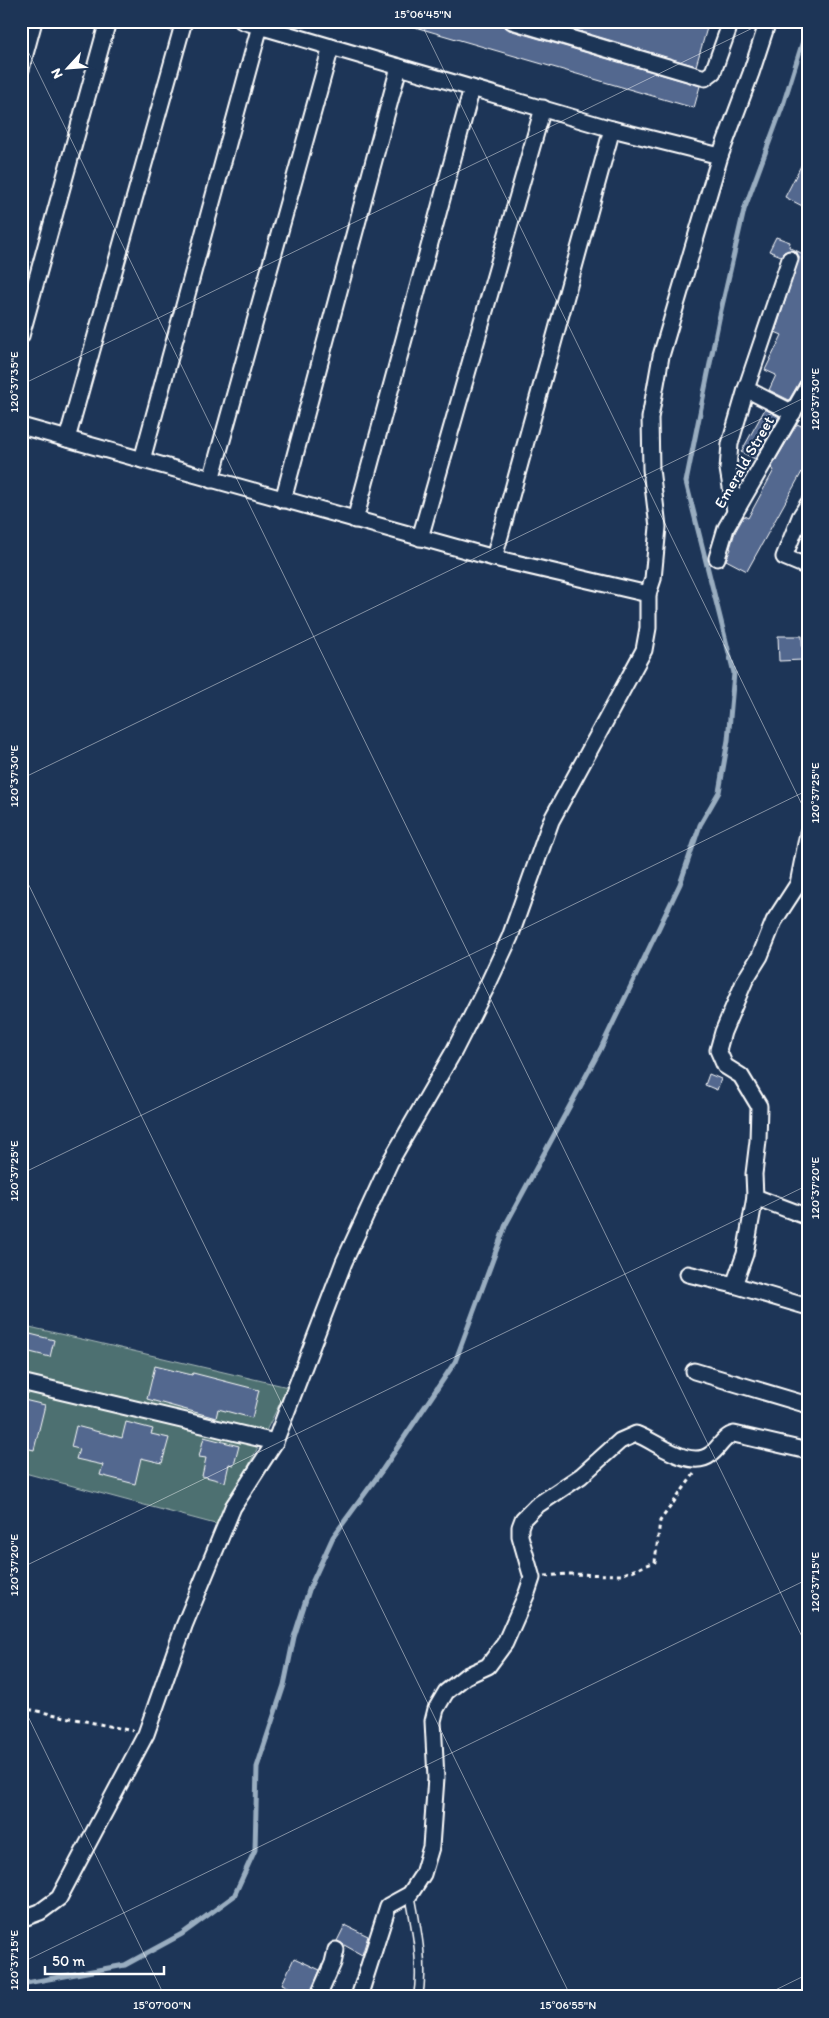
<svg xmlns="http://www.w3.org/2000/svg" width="829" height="2018" viewBox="0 0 829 2018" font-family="Itim,sans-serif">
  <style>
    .green { fill: #4e7071; stroke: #a6b8b8 }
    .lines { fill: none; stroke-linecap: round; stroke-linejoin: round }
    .stream { stroke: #99adc0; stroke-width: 5 }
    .building { fill: #53688f; stroke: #fff }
    .lane-casing { stroke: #fff; stroke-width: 11 }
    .street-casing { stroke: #fff; stroke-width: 19 }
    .path { stroke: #fff; stroke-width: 3; stroke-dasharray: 4 4; stroke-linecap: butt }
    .lane { stroke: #1d3557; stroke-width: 8 }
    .street { stroke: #1d3557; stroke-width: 15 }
    .ticks { fill: none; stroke: #fff; stroke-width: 1; stroke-opacity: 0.45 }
    .labels { text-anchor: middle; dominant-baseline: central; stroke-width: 4.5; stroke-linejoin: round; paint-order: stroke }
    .street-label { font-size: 16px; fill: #fff; stroke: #1d3557 }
    .neatline { fill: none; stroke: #fff; stroke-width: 2 }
    .ticks-label { font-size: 12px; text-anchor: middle; fill: #fff }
  </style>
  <rect width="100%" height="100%" fill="#1d3557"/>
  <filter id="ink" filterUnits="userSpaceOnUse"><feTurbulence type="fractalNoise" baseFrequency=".02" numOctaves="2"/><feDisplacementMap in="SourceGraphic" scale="10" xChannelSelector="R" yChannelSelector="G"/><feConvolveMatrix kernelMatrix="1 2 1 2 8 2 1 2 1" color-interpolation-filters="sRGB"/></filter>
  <g filter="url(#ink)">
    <path class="green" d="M21 1325 288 1387 219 1525 21 1472Z"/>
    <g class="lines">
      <path class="stream" d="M21 1984 125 1965 182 1934 234 1896 255 1850 257 1767 284 1685 294 1637 310 1587 333 1537 383 1469 455 1362 506 1224 600 1050 680 884 700 825 719 792 728 740 734 673 686 482 719 319 744 210 783 105 808 25"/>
    </g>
    <g class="building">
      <path d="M408 21H503L505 27 509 30 700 86 694 108 408 25Z"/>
      <path d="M546 21H709L696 66Z"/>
      <path d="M808 152V209L785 197Z"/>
      <path d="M776 237 790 242 789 247 803 254 808 245V373L800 381 789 400 769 390 776 375 765 370 782 335 775 332 799 258 797 252 793 250 784 252 781 256 769 251Z"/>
      <path d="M765 409 779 417 755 459 741 452Z"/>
      <path d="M797 424 808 429V461L747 571 726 560 731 549 730 548 735 532 744 516 748 518 774 470 771 468Z"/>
      <path d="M778 636H802L803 660 779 661Z"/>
      <path d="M709 1074 721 1079 717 1090 705 1085Z"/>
      <path d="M30 1334 54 1340 50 1357 26 1351Z"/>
      <path d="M155 1366 192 1375 193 1373 259 1390 252 1418 218 1409 216 1418 147 1399Z"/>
      <path d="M24 1400 45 1405 34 1450 21 1447V1412Z"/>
      <path d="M126 1422 153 1429 151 1434 169 1438 162 1463 141 1458 135 1484 100 1475 103 1465 76 1459 79 1449 71 1447 76 1426 122 1438Z"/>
      <path d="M204 1437 239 1446 234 1465 229 1464 225 1482 202 1476 206 1458 199 1457Z"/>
      <path d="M345 1925 368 1936 362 1955 337 1941Z"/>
      <path d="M294 1958 320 1970 309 1997 282 1984Z"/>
    </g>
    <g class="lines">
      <g class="lane-casing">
        <path id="lane" d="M410 1894C416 1927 424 1963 418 1997"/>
      </g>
      <g class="street-casing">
        <g id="street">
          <path d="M242 21 612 129 720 156"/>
          <path d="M512 21 705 78 713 72 728 30 726 21"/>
          <path d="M21 69 34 21"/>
          <path d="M21 336 108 21"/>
          <path d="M746 389 793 413"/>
          <path d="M21 426 494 558 648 594"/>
          <path d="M67 439 184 21"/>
          <path d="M142 460 260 26"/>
          <path d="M211 480 331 47"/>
          <path d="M283 500 399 67"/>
          <path d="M808 504 800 517 784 557 808 567"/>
          <path d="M735 511 728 469 730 444 746 389 790 259"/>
          <path d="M355 520 472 88"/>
          <path d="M420 538 543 108"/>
          <path d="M494 558 612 129"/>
          <path d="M717 558 726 528 808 386"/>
          <path d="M808 833 798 884 774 921 760 956 745 980 723 1032 718 1050 725 1066 741 1076 759 1106 758 1141 754 1174 755 1197 808 1217"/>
          <path d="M688 1274 734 1285 808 1307"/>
          <path d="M734 1285 745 1254 755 1197"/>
          <path d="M694 1371 808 1405"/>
          <path d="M21 1382 275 1442"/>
          <path d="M21 1919 40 1912 59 1898 146 1734 184 1626 233 1507 275 1442 344 1262 390 1162 454 1051 489 982 510 937 551 821 644 650 648 628V594L653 579 658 527 651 469 650 418 661 356 720 156 751 73 768 21"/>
          <path d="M318 1997 333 1963 336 1950"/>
          <path d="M359 1997 388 1906 410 1894 423 1874 431 1847 436 1778 433 1721 436 1709 446 1692 466 1676 488 1666 505 1643 527 1593 532 1578 520 1536V1527L523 1519 536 1506 581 1476 620 1441 636 1434C656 1441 690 1471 711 1454 719 1448 724 1436 734 1434L808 1451"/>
        </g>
      </g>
      <g class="path">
        <path d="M545 1576 567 1574 621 1575 655 1562 660 1521 694 1474"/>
        <path d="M21 1709 32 1710 133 1731"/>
      </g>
      <use href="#lane" class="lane"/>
      <use href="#street" class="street"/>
    </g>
  </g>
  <path class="ticks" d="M420 21 808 817M21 37 808 1649M21 385 767 21M21 779 808 396M21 869 571 1997M21 1174 808 790M21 1568 808 1185M21 1702 165 1997M21 1963 808 1579M761 1997 808 1974"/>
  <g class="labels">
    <g class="street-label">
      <text transform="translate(744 462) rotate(-60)">Emerald Street</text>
    </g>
  </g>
  <rect width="829" height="2018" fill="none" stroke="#1d3557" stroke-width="55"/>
  <g transform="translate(68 68) rotate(244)" stroke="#1d3557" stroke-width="4" paint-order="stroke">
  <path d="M0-4L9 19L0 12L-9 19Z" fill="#ffffff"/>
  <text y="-8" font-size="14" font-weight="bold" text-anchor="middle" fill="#ffffff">N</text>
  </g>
  <path d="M45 1966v8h119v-8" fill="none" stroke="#ffffff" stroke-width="2.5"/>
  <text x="52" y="1966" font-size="15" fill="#ffffff" stroke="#1d3557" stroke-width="4" paint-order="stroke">50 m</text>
  <rect x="28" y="28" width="774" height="1962" class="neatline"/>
  <g class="ticks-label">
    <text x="423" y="18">15°06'45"N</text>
    <text transform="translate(14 382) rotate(-90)" y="4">120°37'35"E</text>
    <text transform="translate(815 399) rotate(-90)" y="4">120°37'30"E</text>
    <text transform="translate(14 776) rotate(-90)" y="4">120°37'30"E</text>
    <text transform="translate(815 793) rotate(-90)" y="4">120°37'25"E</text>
    <text transform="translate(14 1171) rotate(-90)" y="4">120°37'25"E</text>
    <text transform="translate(815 1188) rotate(-90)" y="4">120°37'20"E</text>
    <text transform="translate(14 1565) rotate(-90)" y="4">120°37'20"E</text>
    <text transform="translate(815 1582) rotate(-90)" y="4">120°37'15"E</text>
    <text transform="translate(14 1960) rotate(-90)" y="4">120°37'15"E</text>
    <text x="162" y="2009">15°07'00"N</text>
    <text x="568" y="2009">15°06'55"N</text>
  </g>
</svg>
